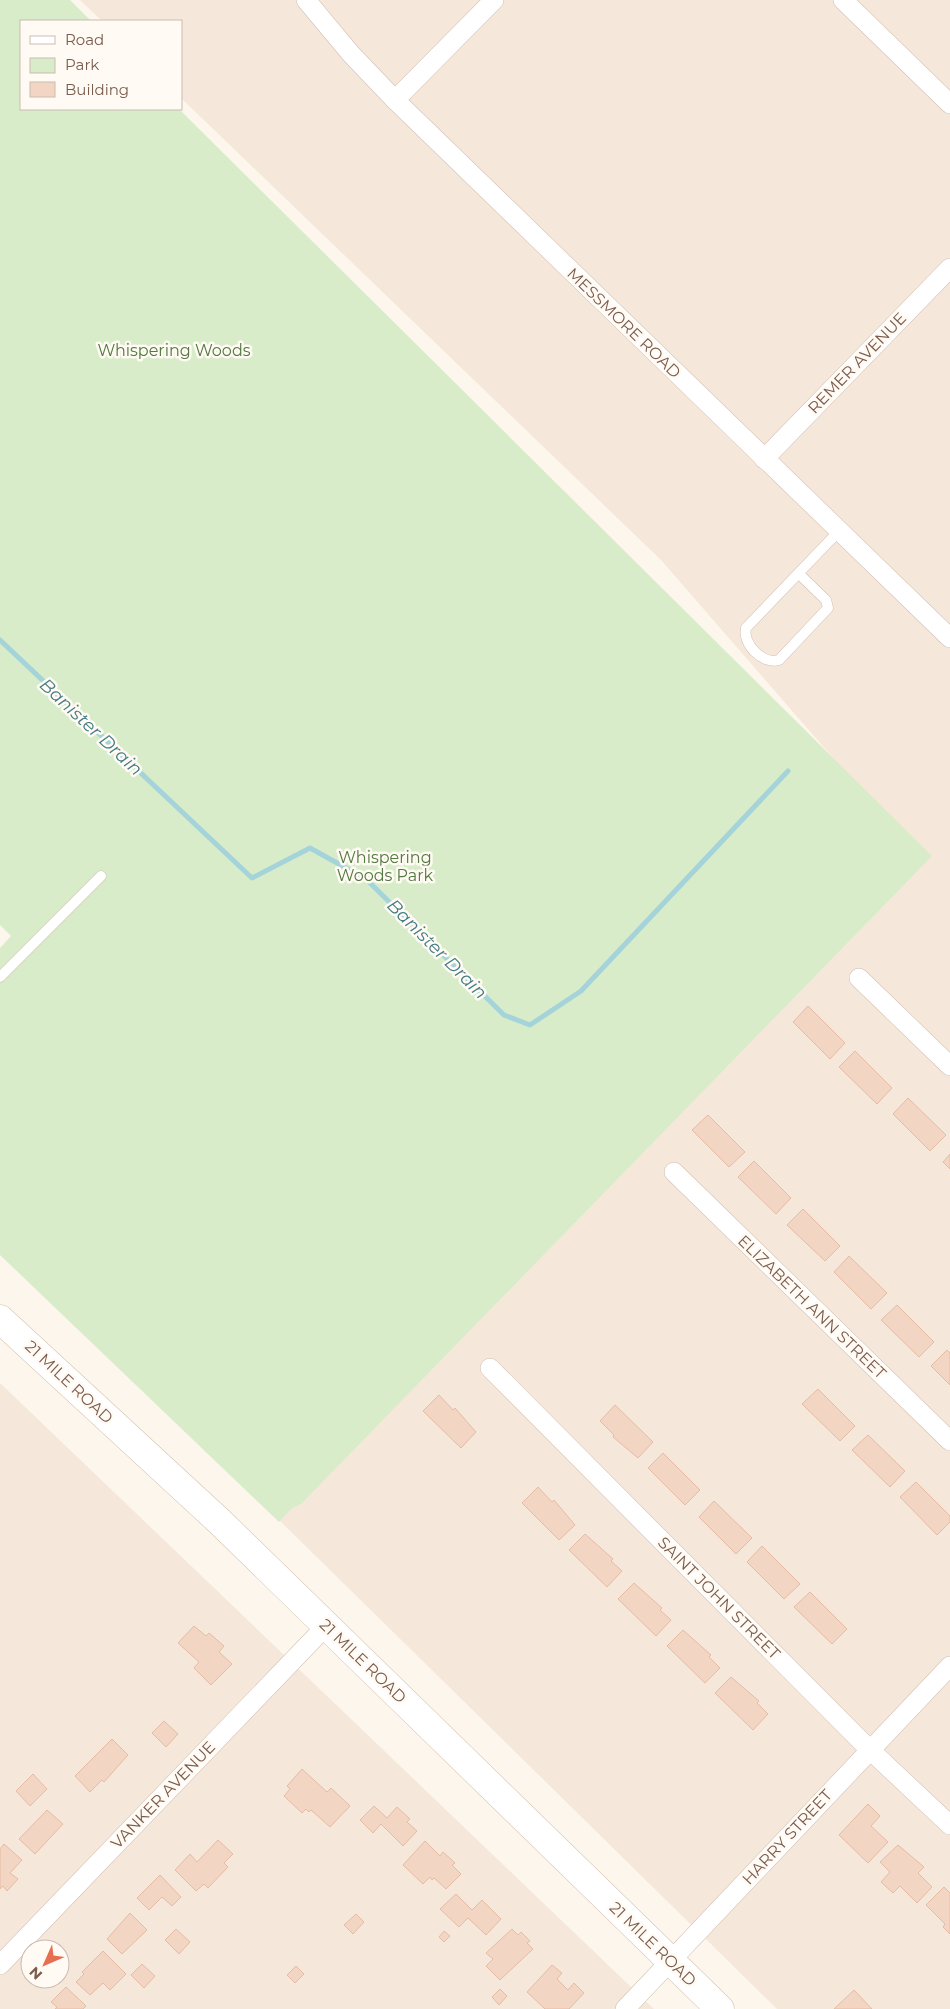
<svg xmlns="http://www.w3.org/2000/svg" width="950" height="2009" viewBox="0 0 950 2009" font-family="Montserrat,sans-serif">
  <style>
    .residential { fill: #f5e8da; fill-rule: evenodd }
    .green { fill: #d8ecc9 }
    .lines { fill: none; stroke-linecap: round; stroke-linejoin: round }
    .stream { stroke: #a5d3da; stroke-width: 5 }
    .building { fill: #f3d5c3; stroke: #e6bba3 }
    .lane-casing { stroke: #d1beb0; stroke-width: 11 }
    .street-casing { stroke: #d1beb0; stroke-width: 20 }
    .secondary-casing { stroke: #d6c0b0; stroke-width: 29 }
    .lane { stroke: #fff; stroke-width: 10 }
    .street { stroke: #fff; stroke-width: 19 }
    .secondary { stroke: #fff; stroke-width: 28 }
    .labels { text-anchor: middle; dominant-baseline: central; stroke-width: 5; stroke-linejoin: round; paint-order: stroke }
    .street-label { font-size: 16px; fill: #7a5c4d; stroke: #fffaf3 }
    .park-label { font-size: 16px; fill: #537a41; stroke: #fffaf3 }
    .water-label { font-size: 18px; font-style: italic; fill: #437c86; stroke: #fffaf3 }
  </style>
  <rect width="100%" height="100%" fill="#fdf6ec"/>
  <g class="residential">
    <path d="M80 0H950V2009H777L276 1517 921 859 661 560 181 98V21H102Z"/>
    <path d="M0 1383 654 2009H0ZM30 1949H60V1979H30Z"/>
  </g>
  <path class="green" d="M0 0H70L91 21H21V109H179L932 856 301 1504 292 1508 279 1522 0 1255V948L11 936 0 925Z"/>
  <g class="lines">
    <path class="stream" d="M0 640 252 878 310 848 366 879 504 1015 530 1025 581 991 788 771"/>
  </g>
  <g class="building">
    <path d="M808 1006 845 1043 830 1059 793 1022Z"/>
    <path d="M855 1051 892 1088 877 1104 839 1067Z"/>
    <path d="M908 1098 946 1135 930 1151 893 1114Z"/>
    <path d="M708 1115 745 1152 729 1167 692 1130Z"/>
    <path d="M950 1154V1169L943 1162Z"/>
    <path d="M754 1161 791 1198 776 1214 738 1177Z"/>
    <path d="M803 1209 840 1246 825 1261 787 1225Z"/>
    <path d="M849 1256 887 1293 871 1309 834 1272Z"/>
    <path d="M897 1305 934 1342 919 1357 881 1320Z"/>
    <path d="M947 1350 950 1353V1385L931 1366Z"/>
    <path d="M818 1389 855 1426 840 1441 802 1404Z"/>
    <path d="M439 1395 453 1410 455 1408 476 1432 461 1448 423 1411Z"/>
    <path d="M615 1405 653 1442 638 1458 613 1437 614 1435 600 1421Z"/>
    <path d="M868 1435 905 1471 890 1487 852 1450Z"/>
    <path d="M663 1453 700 1490 685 1505 648 1468Z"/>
    <path d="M916 1482 950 1516V1522L937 1535 900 1497Z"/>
    <path d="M538 1487 552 1502 554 1500 575 1525 559 1540 522 1503Z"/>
    <path d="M714 1501 752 1538 736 1554 699 1517Z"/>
    <path d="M585 1534 613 1559 611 1561 622 1571 607 1587 569 1550Z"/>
    <path d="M762 1546 800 1584 784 1599 747 1562Z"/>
    <path d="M634 1583 662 1608 660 1610 671 1620 656 1636 618 1599Z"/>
    <path d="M810 1592 847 1629 832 1644 794 1607Z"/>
    <path d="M194 1626 206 1636 209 1633 224 1646 219 1652 232 1664 211 1685 194 1668 199 1662 178 1643Z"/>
    <path d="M683 1630 711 1655 709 1657 720 1668 705 1683 667 1646Z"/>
    <path d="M731 1677 759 1701 757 1703 768 1714 753 1730 715 1693Z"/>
    <path d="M164 1721 178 1734 166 1747 152 1733Z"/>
    <path d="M112 1739 128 1755 104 1782 102 1780 90 1792 75 1776Z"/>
    <path d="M302 1769 327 1792 331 1788 350 1806 330 1827 311 1810 309 1812 306 1809 302 1813 284 1796 290 1789 287 1786Z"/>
    <path d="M33 1774 47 1789 30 1806 16 1791Z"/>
    <path d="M868 1804 880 1816 871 1826 888 1842 868 1863 839 1835Z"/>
    <path d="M374 1806 387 1818 397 1807 410 1819 407 1822 417 1831 403 1846 381 1824 373 1833 360 1820Z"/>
    <path d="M47 1810 63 1824 35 1854 19 1839Z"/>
    <path d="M218 1840 233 1854 224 1863 228 1867 208 1888 204 1884 196 1891 175 1870 190 1854 197 1862Z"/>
    <path d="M425 1841 440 1856 443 1852 455 1863 452 1865 461 1874 446 1889 434 1878 432 1880 430 1877 423 1884 403 1865Z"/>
    <path d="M4 1844 22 1860 10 1873 18 1879 7 1891 3 1886 0 1889V1849Z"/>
    <path d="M898 1845 924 1867 918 1873 932 1887 917 1903 900 1886 893 1893 881 1882 890 1872 880 1862Z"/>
    <path d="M160 1875 181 1897 172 1906 162 1897 149 1910 137 1898Z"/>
    <path d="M944 1887 950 1893V1934L943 1927 945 1924 926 1905Z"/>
    <path d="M456 1894 472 1910 482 1900 501 1919 486 1935 468 1918 459 1927 440 1909Z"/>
    <path d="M130 1913 147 1930 122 1954 107 1939Z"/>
    <path d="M356 1914 364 1922 353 1934 344 1925Z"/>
    <path d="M176 1929 190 1942 179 1954 165 1940Z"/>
    <path d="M512 1929 518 1935 521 1932 530 1941 527 1943 533 1949 500 1980 486 1966 493 1959 486 1953Z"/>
    <path d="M444 1931 450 1936 444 1942 439 1937Z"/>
    <path d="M103 1951 126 1974 110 1990 103 1983 90 1995 76 1982 84 1974 82 1972Z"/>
    <path d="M142 1964 155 1976 144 1988 131 1975Z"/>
    <path d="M552 1965 562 1973 557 1979 568 1990 574 1983 584 1993 569 2009H545L527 1992Z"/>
    <path d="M296 1966 304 1974 295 1983 287 1975Z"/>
    <path d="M66 1987 86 2006 83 2009H55L57 2007 51 2002Z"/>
    <path d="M500 1989 507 1996 499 2005 492 1997Z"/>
    <path d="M854 1990 872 2009H834Z"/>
  </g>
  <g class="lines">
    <g class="lane-casing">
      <g id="lane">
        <path d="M799 574 826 600 828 608 779 660C763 665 742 644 746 628L839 531"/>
        <path d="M0 977 101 876"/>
      </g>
    </g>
    <g class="street-casing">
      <g id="street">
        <path d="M306 0 351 54 395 100 950 638"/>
        <path d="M843 0 950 104"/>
        <path d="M395 100 494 0"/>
        <path d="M764 459 950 268"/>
        <path d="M859 978 950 1066"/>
        <path d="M674 1172 950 1441"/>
        <path d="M490 1368 869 1749 950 1825"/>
        <path d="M0 1965 327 1625"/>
        <path d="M625 2009 950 1666"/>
      </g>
    </g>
    <g class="secondary-casing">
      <path id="secondary" d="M0 1319 219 1521 720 2009"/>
    </g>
    <use href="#lane" class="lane"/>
    <use href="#street" class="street"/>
    <use href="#secondary" class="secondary"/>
  </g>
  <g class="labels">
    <g class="street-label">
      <text transform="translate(624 323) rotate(44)">MESSMORE ROAD</text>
      <text transform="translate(857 363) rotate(-46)">REMER AVENUE</text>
      <text transform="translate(812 1307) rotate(44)">ELIZABETH ANN STREET</text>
      <text transform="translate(69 1382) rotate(43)">21 MILE ROAD</text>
      <text transform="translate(719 1598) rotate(45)">SAINT JOHN STREET</text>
      <text transform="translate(363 1661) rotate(44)">21 MILE ROAD</text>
      <text transform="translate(163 1795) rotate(-46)">VANKER AVENUE</text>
      <text transform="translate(787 1837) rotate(-47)">HARRY STREET</text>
      <text transform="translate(653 1944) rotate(44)">21 MILE ROAD</text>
    </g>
    <g class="park-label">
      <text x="174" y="350">Whispering Woods</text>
      <text x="385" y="857">Whispering<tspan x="385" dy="18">Woods Park</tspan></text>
    </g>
    <g class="water-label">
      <text transform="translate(91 727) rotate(43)">Banister Drain</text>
      <text transform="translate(437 949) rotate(45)">Banister Drain</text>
    </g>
  </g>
  <rect x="20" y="20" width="162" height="90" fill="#fffaf3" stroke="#cabbb1"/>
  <rect x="30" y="36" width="25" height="8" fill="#ffffff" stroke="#cabbb1"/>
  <text x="65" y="45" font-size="15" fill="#7a5c4d">Road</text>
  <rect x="30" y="58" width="25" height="15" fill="#d8ecc9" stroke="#cabbb1"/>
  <text x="65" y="70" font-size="15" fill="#7a5c4d">Park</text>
  <rect x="30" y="82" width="25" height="15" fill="#f3d5c3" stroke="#cabbb1"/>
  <text x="65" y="95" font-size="15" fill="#7a5c4d">Building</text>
  <g transform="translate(45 1964) rotate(225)"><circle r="24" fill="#fffaf3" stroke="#cabbb1"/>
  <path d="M0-4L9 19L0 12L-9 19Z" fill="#e76f51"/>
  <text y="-8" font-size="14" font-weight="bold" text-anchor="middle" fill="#7a5c4d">N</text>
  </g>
</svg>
